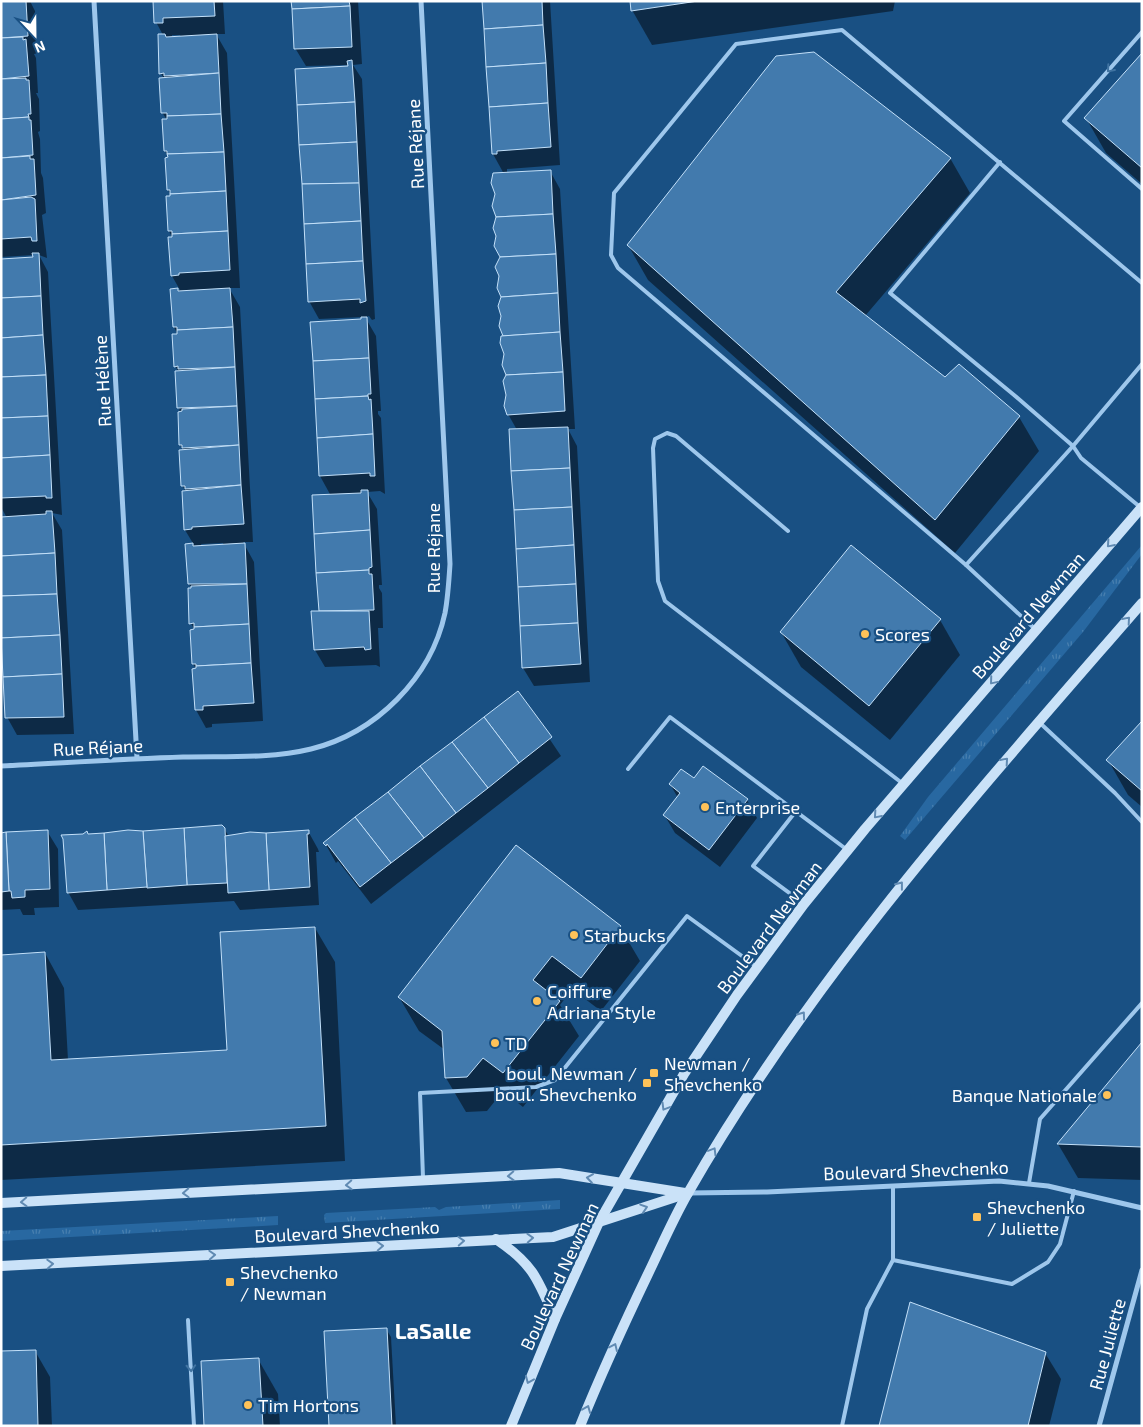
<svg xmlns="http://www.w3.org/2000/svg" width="1143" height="1427" viewBox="0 0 1143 1427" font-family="'Exo 2',sans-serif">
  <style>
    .grass { fill: url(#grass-tufts) }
    .shadow { fill: #0007; fill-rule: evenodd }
    .building { fill: #427aad; stroke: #c3e0f9 }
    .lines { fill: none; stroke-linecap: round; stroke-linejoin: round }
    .lane { stroke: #9ec7ec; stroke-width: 4 }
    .street { stroke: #9ec7ec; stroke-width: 5 }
    .secondary { stroke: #cae2f8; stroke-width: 10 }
    .oneway { stroke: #4174a2 }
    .oneway2 { stroke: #608ab2 }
    .poi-dot { fill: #fec259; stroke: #195083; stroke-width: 2 }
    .labels { text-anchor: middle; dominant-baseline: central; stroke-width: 4.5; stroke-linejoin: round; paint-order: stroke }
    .street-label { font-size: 18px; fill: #fff; stroke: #195083 }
    .poi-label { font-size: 18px; fill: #fff; stroke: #195083; text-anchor: start }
    .district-label { font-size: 22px; font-weight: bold; fill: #fff; stroke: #195083 }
  </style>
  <defs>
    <pattern id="grass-tufts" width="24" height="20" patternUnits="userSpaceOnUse" patternTransform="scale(1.25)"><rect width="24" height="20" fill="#2868a1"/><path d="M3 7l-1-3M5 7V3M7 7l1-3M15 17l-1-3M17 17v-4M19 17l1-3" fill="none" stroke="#487faf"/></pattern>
  </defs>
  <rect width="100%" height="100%" fill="#195083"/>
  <g class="grass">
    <path d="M1142 545V554L1083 632 905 840 900 836 928 797Z"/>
    <path d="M560 1200V1209L325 1223 324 1215 326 1213 435 1207 439 1210 446 1207Z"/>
    <path d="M278 1216V1225L1 1241V1231Z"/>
  </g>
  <g class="shadow">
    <path d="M1 1H30L35 11 38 53 34 54 36 58 38 93H36L39 99 40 131 38 132 40 139 41 173 43 178 46 213 42 215 47 258 39 255 48 272 62 515 52 513 62 530 74 734 17 735 7 717V518L1 507V260L34 259V255L1 257Z"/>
    <path d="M154 1H223L225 34H216L227 53 240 288H229L240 307 253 542H243L254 562 263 721 212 724V727L206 728 196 710 197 670 193 664 195 631 191 623 192 589 189 584 187 545H194L185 530 183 491 185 490 182 485 184 451 180 445 179 372 175 366 178 335 174 327 172 290H180L172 276 173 239 169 231 167 198 172 197 168 190 169 158 165 151 163 120H167L162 112 164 79 161 73 163 35 156 22ZM172 35H180L181 37 172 38ZM223 543 224 546 202 547 201 544Z"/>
    <path d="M293 1H358L362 64 353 65 362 79 375 319 372 320 369 316 365 317 376 336 381 411H378V414L381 418 385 494 380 491 367 492 377 509 382 585H379V588L382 593 383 628H378L380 667 376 665 325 667 315 650 320 612 313 496H331L320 476 362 320V317L319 319 309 301 349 67V65L306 66 295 48Z"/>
    <path d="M483 1H550L560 165 507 169V173L550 171 560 189 575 429H568L577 446 590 682 534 686 523 668 510 430H517L508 414 497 217 504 174 493 154Z"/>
    <path d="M631 1H895L893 11 652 45 632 10Z"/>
    <path d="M1142 55V184L1106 153 1086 118Z"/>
    <path d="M950 158 970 193 865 316 945 379 1019 417 1039 451 955 553 648 280 628 245Z"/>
    <path d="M851 547 940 620 960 655 890 740 801 667 781 632Z"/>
    <path d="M518 692 561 756 371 904 338 861 336 863 325 843Z"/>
    <path d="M1142 723V807L1128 795 1108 760Z"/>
    <path d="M694 780 747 800 757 818 720 867 675 833 665 816 678 798 670 784Z"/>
    <path d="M224 828 229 837 250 834 308 831 318 849 319 852H316L319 905 240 910 234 901 78 910 68 892 88 835Z"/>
    <path d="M47 831 58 849 59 907 34 908 35 915H23L20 909 1 910V834Z"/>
    <path d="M620 927 640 961 601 1011 572 989 560 1005 579 1036 523 1107 503 1091 487 1111 466 1112 446 1078 445 1050 419 1031 399 997Z"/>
    <path d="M315 928 335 962 345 1161 1 1180V956L45 953 64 988 68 1060 228 1051Z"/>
    <path d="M1142 1044V1180L1078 1178 1058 1144Z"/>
    <path d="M386 1329 391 1337 396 1426H330Z"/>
    <path d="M35 1351 50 1377 52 1426H1Z"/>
    <path d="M1045 1353 1061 1379 1049 1426H880Z"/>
    <path d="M258 1359 278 1394 280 1426H206Z"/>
  </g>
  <g class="building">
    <path d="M1 1H26L28 36 1 38Z"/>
    <path d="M153 1H214L215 16 163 18V23H154Z"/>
    <path d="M291 1H349L350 6 292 9Z"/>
    <path d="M482 1H542L543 25 484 29Z"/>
    <path d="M630 1H698L631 11Z"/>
    <path d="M350 6 352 47 294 49 292 9Z"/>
    <path d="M543 25 546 63 486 67 484 29Z"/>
    <path d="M158 34H165L166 37 217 34 219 73 164 76V73L159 74Z"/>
    <path d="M23 37V40L26 39 29 76 1 79V38Z"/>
    <path d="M814 52 951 158 836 292 945 377 959 364 1020 416 935 520 627 245 776 56Z"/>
    <path d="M1142 53V168L1084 118Z"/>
    <path d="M352 60 355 102 297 105 295 69 348 66 347 61Z"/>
    <path d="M546 63 548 103 489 107 486 67Z"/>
    <path d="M219 73 221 114 167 116V113H161L159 78Z"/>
    <path d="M26 78V80H29L31 114H28L29 117 1 119V79Z"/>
    <path d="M355 102 357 142 299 145 297 105Z"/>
    <path d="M548 103 551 147 497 151V154H492L489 107Z"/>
    <path d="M221 114 224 152 167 154V151H164L162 119H167V116Z"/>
    <path d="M29 117V120H31L33 155 1 158V119Z"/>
    <path d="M357 142 359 183 302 184 299 145Z"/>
    <path d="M224 152 226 191 170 194V190H167L165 158 168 157 167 154Z"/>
    <path d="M30 156V159H34L36 195 1 200V158Z"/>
    <path d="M551 170 553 214 496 217 492 206 495 194 491 183 493 173Z"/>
    <path d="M359 183 361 221 304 224 302 184Z"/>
    <path d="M226 191 228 231 172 234V231H168L166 196H170V194Z"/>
    <path d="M31 197 35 199 37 241H32L31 237 1 239V200Z"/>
    <path d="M553 214 556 254 500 257 494 246 496 236 493 228 496 217Z"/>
    <path d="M361 221 363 261 306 264 304 224Z"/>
    <path d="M228 231 230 270 179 273V275L171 276 168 237H172V234Z"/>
    <path d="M32 253H39L41 296 1 298V259L33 257Z"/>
    <path d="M556 254 558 293 501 297 497 288 499 276 495 267 500 257Z"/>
    <path d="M363 261 366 301 360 303V299L308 302 306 264Z"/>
    <path d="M178 288V291L230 288 233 327 177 330V327H173L170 289Z"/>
    <path d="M558 293 560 332 503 336 499 326 501 316 498 306 501 297Z"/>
    <path d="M41 296 43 335 1 338V298Z"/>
    <path d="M361 317H367L369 358 313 361 310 322 361 319Z"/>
    <path d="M233 327 235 367 178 369V366L174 367 172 334H177V330Z"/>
    <path d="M560 332 563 372 506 375 502 365 504 354 500 343 501 336Z"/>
    <path d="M43 335 46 375 1 377V338Z"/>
    <path d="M369 358 371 394H368V396L315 399 313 361Z"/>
    <path d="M235 367 237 406 177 408 175 371Z"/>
    <path d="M563 372 565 411 507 415 504 406 506 395 503 381 506 375Z"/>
    <path d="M46 375 48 416 1 418V377Z"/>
    <path d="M368 396 369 400 371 399 373 434 317 438 315 399Z"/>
    <path d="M237 406 239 445 182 448V445H179L178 412 182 411V409Z"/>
    <path d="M48 416 50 455 1 458V418Z"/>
    <path d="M568 427 570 468 511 471 509 429Z"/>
    <path d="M373 434 375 476H370V473L319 476 317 438Z"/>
    <path d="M239 445 241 485 185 489V486H181L179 450Z"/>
    <path d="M50 455 52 498H46V496L1 498V458Z"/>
    <path d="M570 468 572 507 514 510 511 471Z"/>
    <path d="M241 485 244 524 192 527V529L184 530 182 491Z"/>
    <path d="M361 490H368L370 530 314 534 312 495 361 493Z"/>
    <path d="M572 507 574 545 516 549 514 510Z"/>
    <path d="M46 511H52L55 553 1 556V517L46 514Z"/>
    <path d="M370 530 372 567 369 568V570L316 573 314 534Z"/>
    <path d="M193 543V546L245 543 247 584H188L185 544Z"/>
    <path d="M574 545 576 584 518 587 516 549Z"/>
    <path d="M851 545 941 619 869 706 780 632Z"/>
    <path d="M55 553 57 594 1 596V556Z"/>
    <path d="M369 570V574H372L374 610 319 611 316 573Z"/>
    <path d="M247 584 249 624 194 627V623L189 624 188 588H191V586Z"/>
    <path d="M576 584 578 623 520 626 518 587Z"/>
    <path d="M57 594 60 635 1 638V596Z"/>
    <path d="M311 611H369L371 649 365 650 364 647 314 650Z"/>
    <path d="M578 623 581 664 522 668 520 626Z"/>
    <path d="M249 624 251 663 196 666V664H192L190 630 194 629V627Z"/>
    <path d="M60 635 62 674 3 677 1 638Z"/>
    <path d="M251 663 254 703 203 706V710H195L192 669 196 668V666Z"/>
    <path d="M62 674 64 717 5 718 3 677Z"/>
    <path d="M518 691 552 737 519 763 484 717Z"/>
    <path d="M484 717 519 763 488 788 452 742Z"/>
    <path d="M1142 721V791L1106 760Z"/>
    <path d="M452 742 488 788 456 813 420 766Z"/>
    <path d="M420 766 456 813 424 838 388 792Z"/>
    <path d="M703 766 748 799 709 850 663 815 680 793 669 784 681 769 694 778Z"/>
    <path d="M388 792 424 838 391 863 355 817Z"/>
    <path d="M355 817 391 863 360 887 327 844 326 846 323 843Z"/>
    <path d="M222 825 225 828 227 883 187 885 184 828Z"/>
    <path d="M184 828 187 885 147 888 143 831Z"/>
    <path d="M48 830 50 889 25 890V897L12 898 11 891H9L6 832Z"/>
    <path d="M128 830 143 831 147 887 107 890 104 833Z"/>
    <path d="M309 830V834H307L310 887 269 890 266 833Z"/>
    <path d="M87 831 88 834 104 833 107 890 67 893 63 839 61 835 83 834Z"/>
    <path d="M6 832 9 891 1 892V833Z"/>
    <path d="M250 832 266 833 269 890 228 893 225 836Z"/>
    <path d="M516 845 621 926 581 978 552 956 533 980 560 1001 503 1073 483 1058 467 1077 445 1078 442 1031 398 997Z"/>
    <path d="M315 927 326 1126 1 1145V955L45 952 51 1060 227 1050 220 932Z"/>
    <path d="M1142 1042V1147L1057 1144Z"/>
    <path d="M910 1302 1046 1352 1028 1426H879Z"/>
    <path d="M387 1328 392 1426H329L324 1331Z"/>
    <path d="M36 1350 38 1426H1V1351Z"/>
    <path d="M259 1358 263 1426H204L201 1361Z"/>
  </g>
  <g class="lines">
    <g class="lane">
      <path d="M1142 32 1064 121 1142 189"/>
      <path d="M1000 162 890 293 1014 395 1073 446 1081 458 1140 507"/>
      <path d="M788 531 676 436 667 433 655 439 653 448 658 581 665 601 902 783"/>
      <path d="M966 565 1073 446 1142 364"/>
      <path d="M1035 629 966 565 618 268 611 255 614 193 736 44 842 30 1142 283"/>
      <path d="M1040 723 1115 793 1142 822"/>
      <path d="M628 769 670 717 846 849"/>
      <path d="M796 811 753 866 803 903"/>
      <path d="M423 1178 420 1093 536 1087 555 1080 687 916 757 967"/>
      <path d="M1029 1183 1040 1119 1142 1003"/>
      <path d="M893 1260 1012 1284 1048 1262 1060 1244 1074 1191"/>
      <path d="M188 1320 194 1426"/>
      <path d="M842 1426 867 1309 893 1260V1186"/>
    </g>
    <g class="street">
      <path d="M94 1 137 758"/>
      <path d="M1 766C62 763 122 759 183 757 225 756 270 759 311 749 376 733 431 678 445 613 448 597 449 580 450 564L421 1"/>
      <path d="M689 1193 767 1192 999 1181 1048 1186 1142 1208"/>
      <path d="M1099 1426 1142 1270"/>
    </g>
    <g class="secondary">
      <path d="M1 1203 559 1173 685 1193"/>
      <path d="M496 1239C533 1264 538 1279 555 1319"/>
      <path d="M1 1266 553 1237 688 1193"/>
      <path d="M511 1426 555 1319 599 1222 684 1074 737 995 804 904 865 829 1142 507"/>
      <path d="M580 1426C601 1374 624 1324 648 1274 661 1247 673 1219 688 1193 812 976 979 791 1142 603"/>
    </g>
  </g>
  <defs><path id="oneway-chevron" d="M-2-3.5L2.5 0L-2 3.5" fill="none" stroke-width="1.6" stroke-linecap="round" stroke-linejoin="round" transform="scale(1.25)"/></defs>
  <g class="oneway">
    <use href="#oneway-chevron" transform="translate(1110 69) rotate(131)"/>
    <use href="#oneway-chevron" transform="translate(191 1368) rotate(87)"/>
  </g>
  <g class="oneway2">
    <use href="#oneway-chevron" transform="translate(1110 544) rotate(131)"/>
    <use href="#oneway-chevron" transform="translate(1127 620) rotate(-49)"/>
    <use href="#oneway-chevron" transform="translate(993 681) rotate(130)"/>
    <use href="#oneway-chevron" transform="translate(1005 761) rotate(-49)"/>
    <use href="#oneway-chevron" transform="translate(877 815) rotate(131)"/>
    <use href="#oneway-chevron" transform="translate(900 885) rotate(-52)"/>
    <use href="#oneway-chevron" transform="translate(802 1015) rotate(-54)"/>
    <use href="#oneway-chevron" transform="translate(665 1107) rotate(121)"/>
    <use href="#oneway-chevron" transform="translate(713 1151) rotate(-59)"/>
    <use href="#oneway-chevron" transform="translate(511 1176) rotate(177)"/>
    <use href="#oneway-chevron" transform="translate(590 1178) rotate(-172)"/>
    <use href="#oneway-chevron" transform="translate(349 1185) rotate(177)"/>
    <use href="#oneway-chevron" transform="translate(186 1193) rotate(177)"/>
    <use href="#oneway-chevron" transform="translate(24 1202) rotate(177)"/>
    <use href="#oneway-chevron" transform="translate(644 1208) rotate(-18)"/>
    <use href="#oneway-chevron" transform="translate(530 1238) rotate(-3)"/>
    <use href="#oneway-chevron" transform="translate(461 1241) rotate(-3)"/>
    <use href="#oneway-chevron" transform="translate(380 1246) rotate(-3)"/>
    <use href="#oneway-chevron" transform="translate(212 1255) rotate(-3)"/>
    <use href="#oneway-chevron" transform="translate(50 1264) rotate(-3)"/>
    <use href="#oneway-chevron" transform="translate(614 1347) rotate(-65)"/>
    <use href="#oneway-chevron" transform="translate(529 1380) rotate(113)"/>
    <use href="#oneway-chevron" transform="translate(587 1409) rotate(-68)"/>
  </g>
  <g class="poi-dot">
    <circle cx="865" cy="634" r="5"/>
    <circle cx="705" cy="807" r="5"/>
    <circle cx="574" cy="935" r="5"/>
    <circle cx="537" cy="1001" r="5"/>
    <circle cx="495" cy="1043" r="5"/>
    <rect x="649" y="1068" width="10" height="10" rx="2.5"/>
    <rect x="642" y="1078" width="10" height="10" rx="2.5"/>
    <circle cx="1107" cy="1095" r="5"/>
    <rect x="972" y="1212" width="10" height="10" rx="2.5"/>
    <rect x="225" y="1277" width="10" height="10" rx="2.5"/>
    <circle cx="248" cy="1405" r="5"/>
  </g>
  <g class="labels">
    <g class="street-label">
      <text transform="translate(415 144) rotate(-93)">Rue Réjane</text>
      <text transform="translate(102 381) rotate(-93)">Rue Hélène</text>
      <text transform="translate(433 548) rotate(-90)">Rue Réjane</text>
      <text transform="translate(1028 615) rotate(-49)">Boulevard Newman</text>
      <text transform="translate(98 747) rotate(-3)">Rue Réjane</text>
      <text transform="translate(769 927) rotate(-53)">Boulevard Newman</text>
      <text transform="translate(916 1170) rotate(-2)">Boulevard Shevchenko</text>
      <text transform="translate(347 1231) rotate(-3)">Boulevard Shevchenko</text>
      <text transform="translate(559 1276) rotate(-65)">Boulevard Newman</text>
      <text transform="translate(1107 1344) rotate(-75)">Rue Juliette</text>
    </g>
    <g class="poi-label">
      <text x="875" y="634">Scores</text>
      <text x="715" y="807">Enterprise</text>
      <text x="584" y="935">Starbucks</text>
      <text x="547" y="991">Coiffure<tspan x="547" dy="21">Adriana Style</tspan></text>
      <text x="505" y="1043">TD</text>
      <text x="664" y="1063">Newman /<tspan x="664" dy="21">Shevchenko</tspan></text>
      <text x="637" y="1073" text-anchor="end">boul. Newman /<tspan x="637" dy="21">boul. Shevchenko</tspan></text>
      <text x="1097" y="1095" text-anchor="end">Banque Nationale</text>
      <text x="987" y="1207">Shevchenko<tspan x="987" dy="21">/ Juliette</tspan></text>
      <text x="240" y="1272">Shevchenko<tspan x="240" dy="21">/ Newman</tspan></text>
      <text x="258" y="1405">Tim Hortons</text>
    </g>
    <g class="district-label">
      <text x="433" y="1330">LaSalle</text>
    </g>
  </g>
  <rect width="1143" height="1427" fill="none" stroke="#ffffff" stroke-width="5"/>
  <g transform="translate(35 35) rotate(158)" stroke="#195083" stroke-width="4" paint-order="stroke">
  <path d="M0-4L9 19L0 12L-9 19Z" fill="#ffffff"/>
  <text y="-8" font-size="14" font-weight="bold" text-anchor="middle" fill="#ffffff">N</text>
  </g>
</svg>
